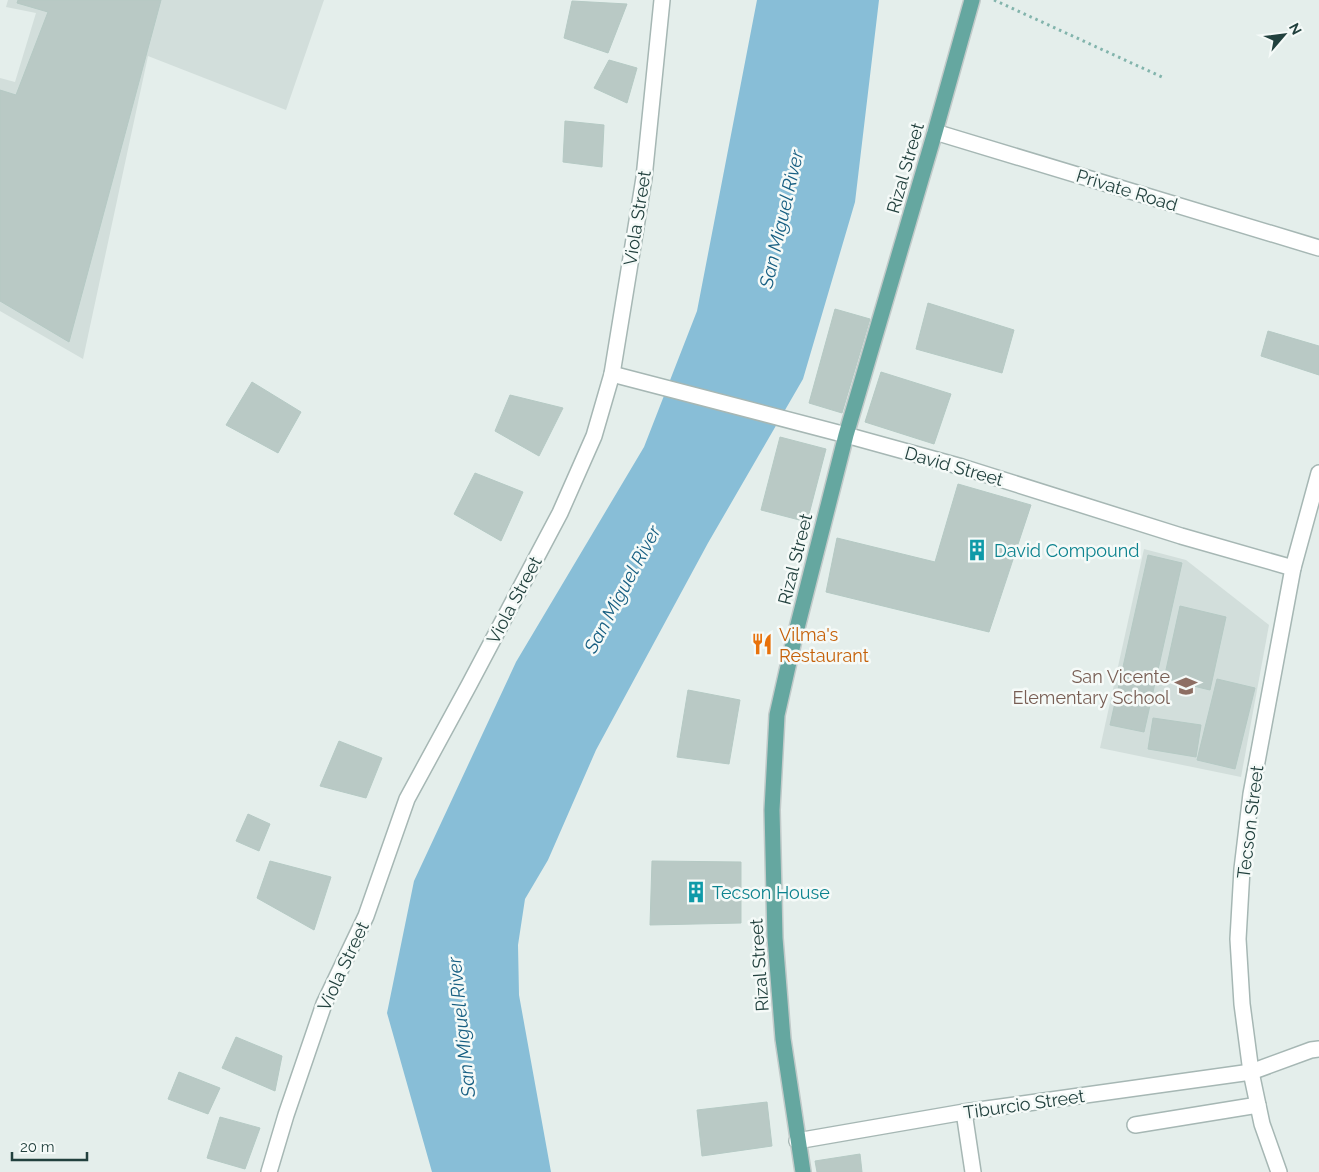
<svg xmlns="http://www.w3.org/2000/svg" width="1319" height="1172" viewBox="0 0 1319 1172" font-family="Raleway,sans-serif">
  <style>
    .built { fill: #d2dedb }
    .water { fill: #88bed7 }
    .building { fill: #b9c9c5; stroke: #b5c9c4 }
    .lines { fill: none; stroke-linecap: round; stroke-linejoin: round }
    .minor-casing { stroke: #a6b7b4; stroke-width: 18 }
    .major-casing { stroke: #c1cac9; stroke-width: 18 }
    .path { stroke: #82b4ac; stroke-width: 3; stroke-dasharray: 2.5 4; stroke-linecap: butt }
    .minor { stroke: #fff; stroke-width: 15 }
    .major { stroke: #65a7a0; stroke-width: 15 }
    .labels { text-anchor: middle; dominant-baseline: central; stroke-width: 5; stroke-linejoin: round; paint-order: stroke }
    .street-label { font-size: 18px; fill: #22413e; stroke: #f5faf8 }
    .culture-label { font-size: 18px; fill: #0d838f; stroke: #f5faf8; text-anchor: start }
    .food-label { font-size: 18px; fill: #c56008; stroke: #f5faf8; text-anchor: start }
    .education-label { font-size: 18px; fill: #785e54; stroke: #f5faf8; text-anchor: end }
    .water-label { font-size: 19px; font-style: italic; fill: #175f82; stroke: #f5faf8 }
  </style>
  <rect width="100%" height="100%" fill="#e4eeeb"/>
  <g class="built">
    <path d="M8 0H324L286 110 148 56 83 359 0 311V78L15 82 36 13 6 7Z"/>
    <path d="M1144 549 1186 560 1269 625 1241 777 1100 748Z"/>
  </g>
  <path class="water" d="M757 0H879L855 202 803 379 708 543 596 750 548 860 525 899 518 945 519 995 551 1172H432L387 1013 414 881 516 662 644 447 697 311Z"/>
  <g class="building">
    <path d="M18 0H161L69 342 0 301V90L16 95 48 12 17 3Z"/>
    <path d="M572 1 627 4 608 53 564 38Z"/>
    <path d="M609 60 637 68 627 103 594 88Z"/>
    <path d="M565 121 604 125 602 167 563 162Z"/>
    <path d="M928 303 1014 330 1002 373 916 349Z"/>
    <path d="M835 309 870 319 842 413 809 403Z"/>
    <path d="M1268 331 1319 346V375L1261 356Z"/>
    <path d="M881 372 951 394 934 444 865 422Z"/>
    <path d="M252 382 301 412 278 453 226 425Z"/>
    <path d="M510 395 563 408 539 456 495 431Z"/>
    <path d="M780 437 826 449 807 522 761 510Z"/>
    <path d="M475 473 523 492 501 541 454 514Z"/>
    <path d="M958 484 1031 505 989 632 826 592 837 538 935 562Z"/>
    <path d="M1148 555 1182 563 1144 732 1110 725Z"/>
    <path d="M1180 606 1226 617 1210 690 1164 679Z"/>
    <path d="M1217 679 1255 688 1235 769 1197 760Z"/>
    <path d="M688 690 740 700 729 764 677 757Z"/>
    <path d="M1153 718 1201 725 1196 757 1148 749Z"/>
    <path d="M339 741 382 758 366 798 320 786Z"/>
    <path d="M248 814 270 824 259 851 236 841Z"/>
    <path d="M270 861 331 877 314 930 257 898Z"/>
    <path d="M652 861 741 862V923L650 925Z"/>
    <path d="M236 1037 282 1056 275 1091 222 1068Z"/>
    <path d="M179 1072 220 1088 208 1114 168 1099Z"/>
    <path d="M767 1102 772 1146 702 1156 697 1110Z"/>
    <path d="M220 1117 260 1128 245 1169 207 1158Z"/>
    <path d="M860 1154 862 1172H817L815 1161Z"/>
  </g>
  <g class="lines">
    <g class="minor-casing">
      <g id="minor">
        <path d="M935 132 1319 248"/>
        <path d="M612 374 846 435 962 467 1181 536 1293 568"/>
        <path d="M964 1112 973 1172"/>
        <path d="M1135 1125 1258 1105"/>
        <path d="M797 1141 964 1112 1251 1072 1311 1050 1319 1049"/>
        <path d="M269 1172 286 1115 324 1004 366 916 407 799 469 685 560 513 594 436 612 374 644 178 662 0"/>
        <path d="M1279 1172 1262 1124 1251 1072 1242 1004 1238 939 1242 869 1251 794 1293 568 1319 473"/>
      </g>
    </g>
    <g class="major-casing">
      <path id="major" d="M803 1172 783 1039 775 938 772 810 777 715 794 640 846 435 935 132 972 0"/>
    </g>
    <path class="path" d="M994 0 1162 77"/>
    <use href="#minor" class="minor"/>
    <use href="#major" class="major"/>
  </g>
  <defs>
    <g id="building-bare" transform="scale(1.725)"><path d="M-4-6H4V6H1V3H-1V6H-4ZM-2.5-4.3h1.7v1.8h-1.7ZM.8-4.3h1.7v1.8H.8ZM-2.5-1h1.7V.8h-1.7ZM.8-1h1.7V.8H.8Z" fill="#0f9aa8" stroke="#f5faf8" stroke-width="2.5" paint-order="stroke"/></g>
    <g id="restaurant-bare" transform="scale(1.725)"><path d="M-5-6h1v4h1v-4h1v4h1v-4h1v5L-1.5 .5V6h-2V.5L-5-1ZM5-6V6H3V1.5H1.5Q1.5-4 5-6Z" fill="#e8710a" stroke="#f5faf8" stroke-width="2.5" paint-order="stroke"/></g>
    <g id="school-bare" transform="scale(1.725)"><path d="M0-5L7-2L0 1L-7-2ZM-4 1L0 2.5L4 1V4Q0 6-4 4Z" fill="#8d6e63" stroke="#f5faf8" stroke-width="2.5" paint-order="stroke"/></g>
  </defs>
  <g fill-rule="evenodd">
    <use href="#building-bare" x="977" y="550"/>
    <use href="#restaurant-bare" x="762" y="644"/>
    <use href="#school-bare" x="1186" y="686"/>
    <use href="#building-bare" x="696" y="892"/>
  </g>
  <g class="labels">
    <g class="street-label">
      <text transform="translate(905 168) rotate(-74)">Rizal Street</text>
      <text transform="translate(1127 190) rotate(17)">Private Road</text>
      <text transform="translate(637 218) rotate(-81)">Viola Street</text>
      <text transform="translate(954 466) rotate(16)">David Street</text>
      <text transform="translate(795 559) rotate(-76)">Rizal Street</text>
      <text transform="translate(514 600) rotate(-62)">Viola Street</text>
      <text transform="translate(1250 822) rotate(-83)">Tecson Street</text>
      <text transform="translate(759 965) rotate(-94)">Rizal Street</text>
      <text transform="translate(343 966) rotate(-65)">Viola Street</text>
      <text transform="translate(1024 1104) rotate(-8)">Tiburcio Street</text>
    </g>
    <g class="culture-label">
      <text x="994" y="550">David Compound</text>
      <text x="712" y="892">Tecson House</text>
    </g>
    <g class="food-label">
      <text x="779" y="634">Vilma's<tspan x="779" dy="21">Restaurant</tspan></text>
    </g>
    <g class="education-label">
      <text x="1170" y="676">San Vicente<tspan x="1170" dy="21">Elementary School</tspan></text>
    </g>
    <g class="water-label">
      <text transform="translate(781 219) rotate(-77)">San Miguel River</text>
      <text transform="translate(622 589) rotate(-62)">San Miguel River</text>
      <text transform="translate(461 1027) rotate(-96)">San Miguel River</text>
    </g>
  </g>
  <g transform="translate(1284 35) rotate(62)" stroke="#f5faf8" stroke-width="4" paint-order="stroke">
  <path d="M0-4L9 19L0 12L-9 19Z" fill="#22413e"/>
  <text y="-8" font-size="14" font-weight="bold" text-anchor="middle" fill="#22413e">N</text>
  </g>
  <path d="M12 1152v8h75v-8" fill="none" stroke="#22413e" stroke-width="2.5"/>
  <text x="20" y="1152" font-size="15" fill="#22413e" stroke="#f5faf8" stroke-width="4" paint-order="stroke">20 m</text>
</svg>
